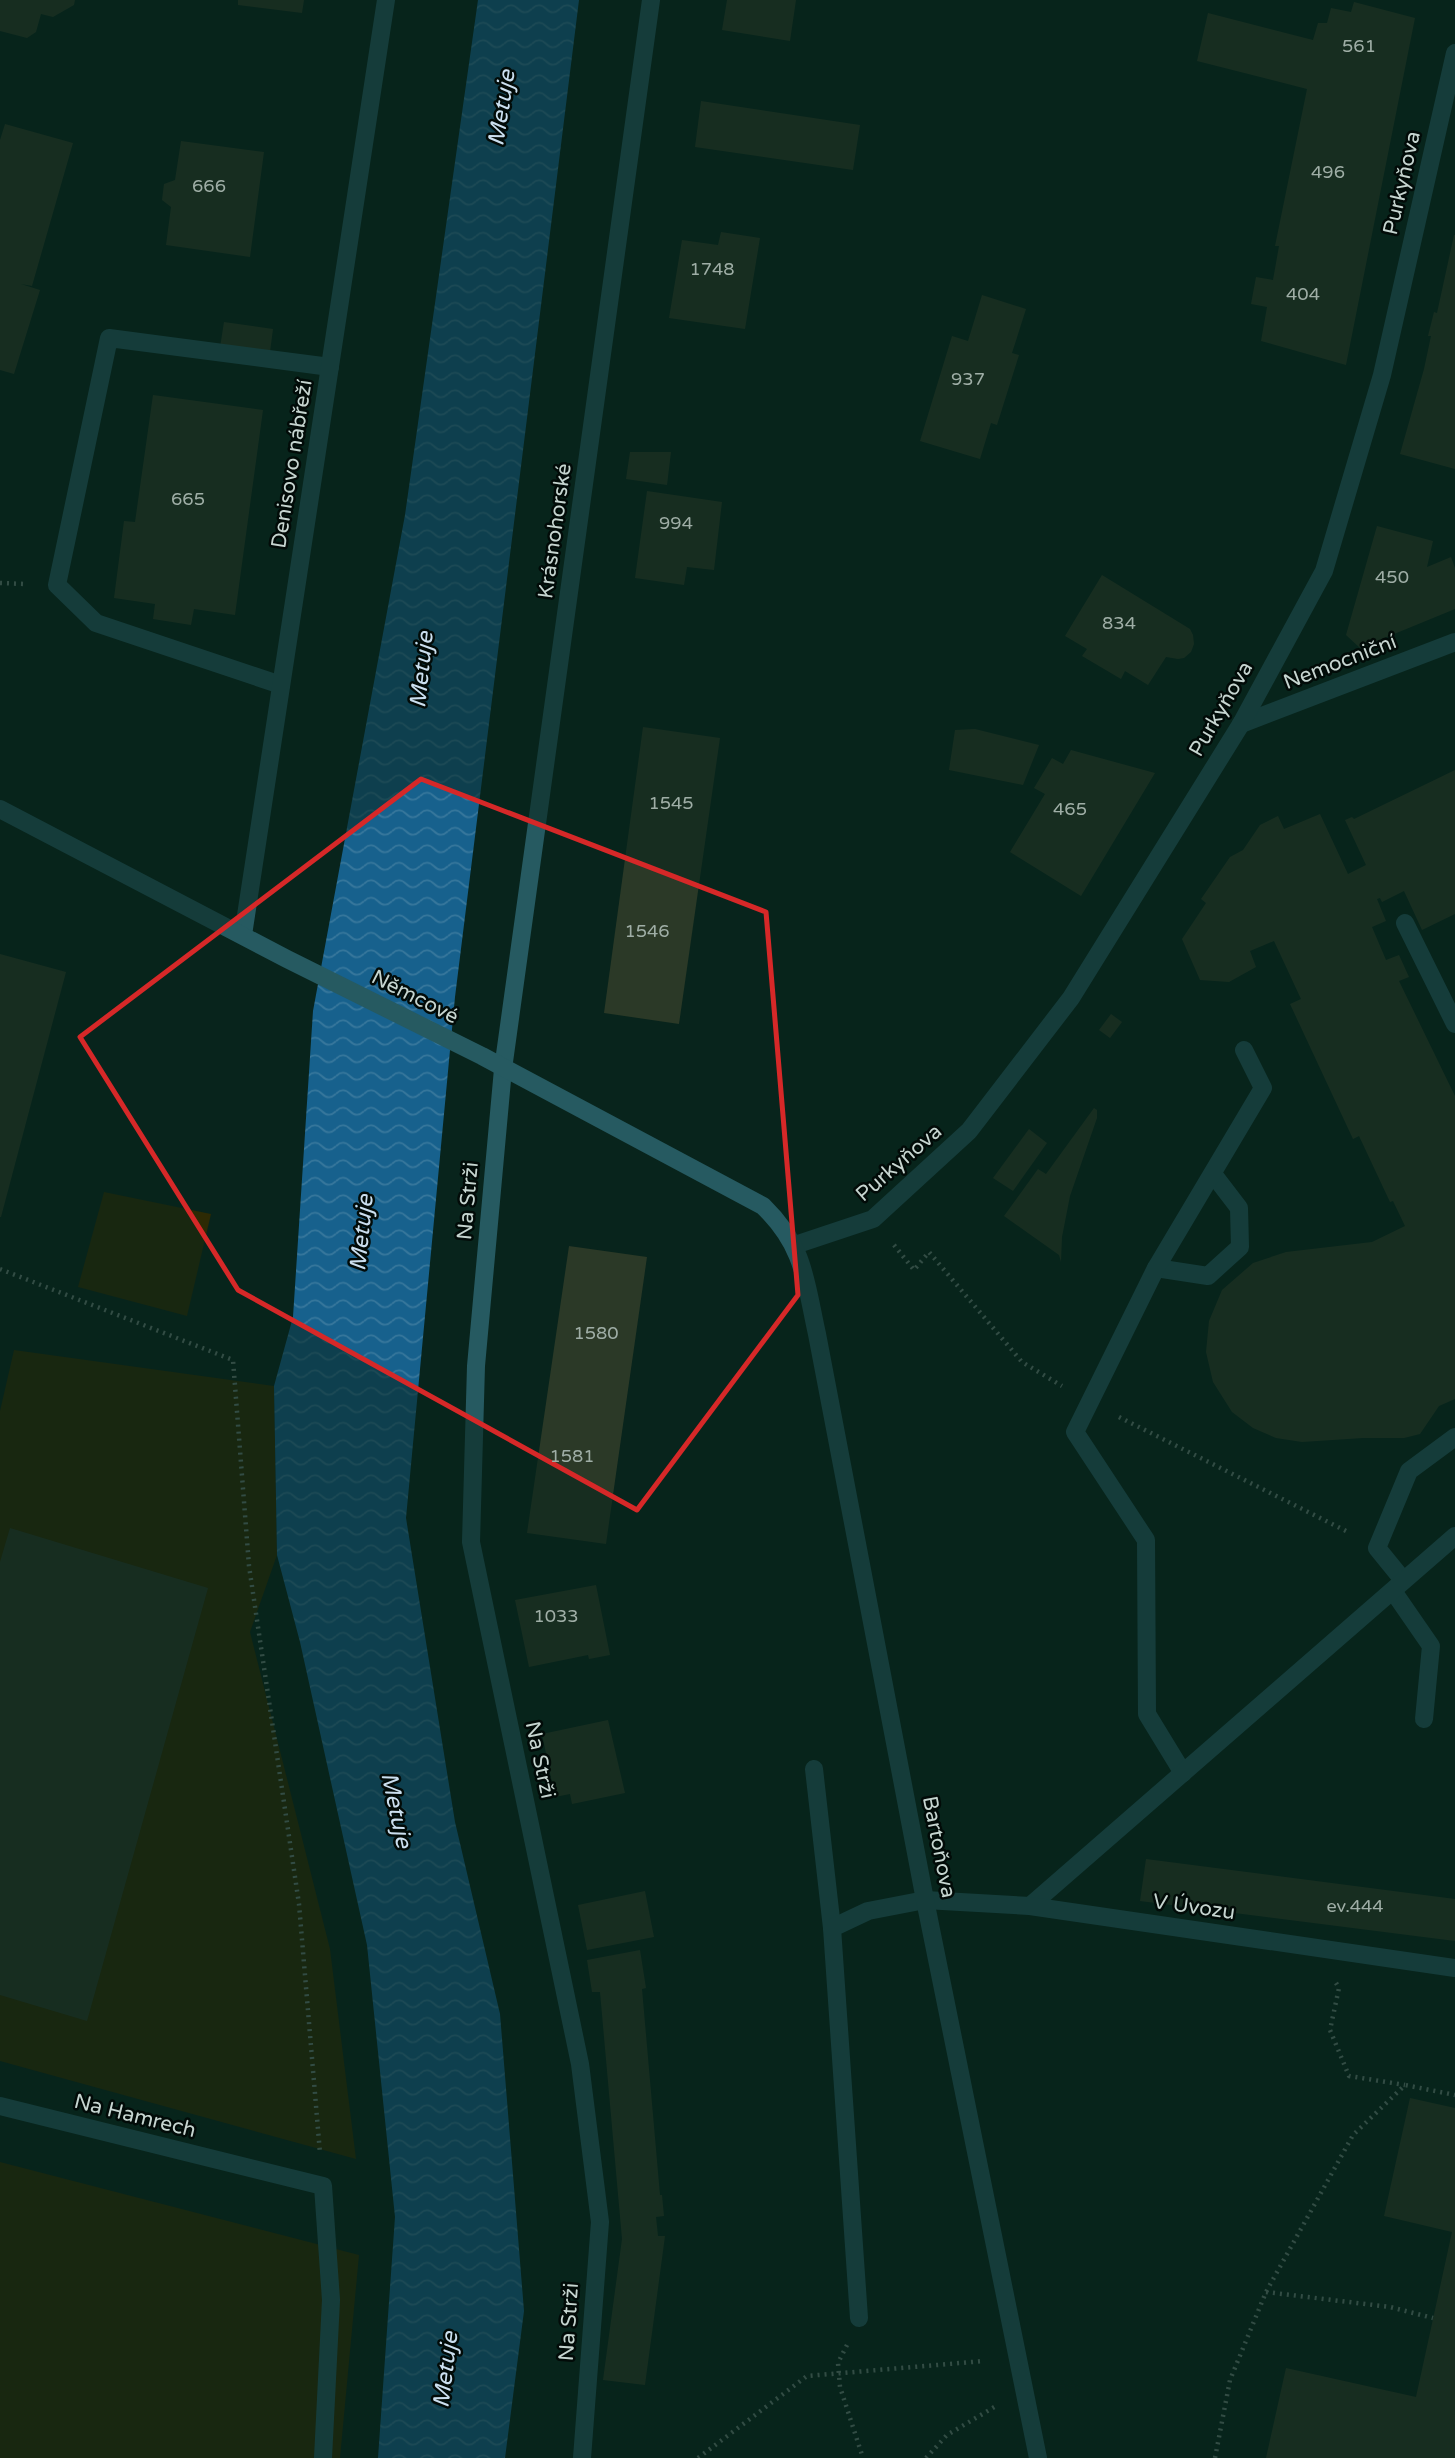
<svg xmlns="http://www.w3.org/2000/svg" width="1455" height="2458" viewBox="0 0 1455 2458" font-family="'Varela Round',sans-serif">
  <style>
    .green { fill: #2d2a04 }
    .water { fill: url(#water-waves) }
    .building { fill: #2b3927 }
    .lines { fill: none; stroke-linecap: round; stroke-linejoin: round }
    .path { stroke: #677d76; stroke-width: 4.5; stroke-dasharray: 2 5; stroke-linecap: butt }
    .service { stroke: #265a61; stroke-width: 18 }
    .minor { stroke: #265a61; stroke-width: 18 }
    .tertiary { stroke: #265a61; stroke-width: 18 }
    .marked { fill: none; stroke: #d62828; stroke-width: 5; stroke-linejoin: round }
    .labels { text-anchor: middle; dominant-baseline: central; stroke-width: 5; stroke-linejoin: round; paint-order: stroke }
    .number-label { font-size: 18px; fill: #9faea6 }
    .street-label { font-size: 21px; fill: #c6d5d0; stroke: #020b08 }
    .water-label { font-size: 23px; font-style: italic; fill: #cbdfef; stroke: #020b08 }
  </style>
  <defs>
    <pattern id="water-waves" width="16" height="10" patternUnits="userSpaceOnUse" patternTransform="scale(1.75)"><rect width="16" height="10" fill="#17618d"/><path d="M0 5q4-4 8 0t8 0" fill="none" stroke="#37779c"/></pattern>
  </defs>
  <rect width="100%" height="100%" fill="#08241c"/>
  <g class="green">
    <path d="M104 1192 211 1214 187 1316 78 1287Z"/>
    <path d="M14 1350 274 1386 277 1555 250 1632 330 1949 356 2159 0 2061V1411Z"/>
    <path d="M0 2162 359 2255 340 2458H0Z"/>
  </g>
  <path class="water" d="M478 0H579L455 997 406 1518 455 1822 500 2014 524 2311 505 2458H378L395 2217 367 1945 300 1642 277 1555 274 1386 293 1317 313 1011 405 515Z"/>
  <g class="building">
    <path d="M0 0H75L74 5 53 17 41 14 36 32 27 38 0 31Z"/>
    <path d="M238 0H304L302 13 238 5Z"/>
    <path d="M727 0H796L790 41 722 30Z"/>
    <path d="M1354 2 1415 18 1346 365 1261 341 1267 307 1251 304 1256 277 1273 280 1279 246H1275L1307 89 1197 61 1208 13 1313 40 1318 23H1327L1331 8 1351 12Z"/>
    <path d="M701 101 860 125 853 170 695 147Z"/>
    <path d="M5 124 73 143 32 286 21 284 40 290 14 374 0 370V140Z"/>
    <path d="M181 141 264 152 250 257 166 245 171 207 162 200 164 184 175 180Z"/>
    <path d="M721 232 760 238 745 329 669 318 682 240 718 245Z"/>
    <path d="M1454 235H1455V469L1400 454 1424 369 1431 336H1428L1434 312 1437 313Z"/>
    <path d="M982 295 1026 309 1012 353 1019 355 997 425 991 423 980 459 920 441 952 336 968 341Z"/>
    <path d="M224 322 273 329 268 367 218 360Z"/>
    <path d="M153 395 263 410 235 615 194 609 191 625 153 619 155 604 114 598 124 521 135 522Z"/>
    <path d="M630 452H671L667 485 626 479Z"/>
    <path d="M647 491 722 502 714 570 687 567 684 585 635 578Z"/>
    <path d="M1377 526 1433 541 1427 567 1451 557 1455 568V609L1360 648 1346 635Z"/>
    <path d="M1102 575 1190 629 1193 635 1194 644 1191 652 1184 658 1178 659 1166 657 1148 685 1125 671 1121 679 1082 656 1087 649 1065 636Z"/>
    <path d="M643 727 720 738 679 1024 604 1013Z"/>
    <path d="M975 729 1039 745 1023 785 949 770 955 730Z"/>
    <path d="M1071 750 1155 773 1081 896 1010 852 1045 794 1034 788 1052 758 1063 764Z"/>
    <path d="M1455 770V914L1422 930 1404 891 1382 902 1380 898 1377 899 1386 921 1372 927 1386 960 1399 955 1409 977 1399 981 1455 1096V1399L1439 1406 1420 1434 1404 1438H1363L1302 1442 1276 1438 1253 1428 1232 1412 1213 1382 1206 1352 1209 1321 1222 1290 1253 1263 1286 1252 1372 1242 1405 1226 1393 1201 1390 1202 1359 1136 1353 1139 1290 1004 1301 999 1274 941 1250 951 1256 967 1229 982 1200 980 1182 939 1206 903 1201 899 1230 857 1243 850 1260 825 1278 816 1284 829 1320 814 1348 874 1366 865 1345 820 1352 817 1354 819Z"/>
    <path d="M0 954 66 972 1 1217H0Z"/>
    <path d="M1111 1014 1122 1022 1110 1038 1099 1030Z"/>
    <path d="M1094 1108 1097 1110V1118L1070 1196 1062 1237 1061 1262 1059 1255 1004 1216 1038 1169 1046 1174Z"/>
    <path d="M1029 1129 1047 1143 1013 1191 993 1178Z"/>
    <path d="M569 1246 647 1257 606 1544 527 1533Z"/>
    <path d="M10 1528 208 1588 87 2021 0 1995V1562Z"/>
    <path d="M596 1585 610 1655 589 1659 588 1655 529 1667 515 1600Z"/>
    <path d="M608 1720 625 1793 572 1804 570 1794 555 1797 542 1734Z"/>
    <path d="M1146 1859 1455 1899V1941L1140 1901Z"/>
    <path d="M645 1891 654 1937 587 1950 578 1905Z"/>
    <path d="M640 1950 646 1988 642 1989 660 2195H662L664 2216 656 2217 658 2236H665L645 2385 603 2380 622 2239 600 1992H592L587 1960Z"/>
    <path d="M1410 2098 1455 2108V2458H1266L1286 2368 1416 2397 1452 2232 1384 2216Z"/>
  </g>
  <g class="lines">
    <g class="path">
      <path d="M0 583 25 584"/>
      <path d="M894 1245 914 1270 929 1252 1022 1362 1062 1386"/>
      <path d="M0 1269 233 1360 249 1566 299 1904 320 2153"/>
      <path d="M1119 1417 1348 1532"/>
      <path d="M1336 1983 1339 1988 1330 2030 1349 2076 1405 2085"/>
      <path d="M1266 2292 1390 2307 1433 2318"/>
      <path d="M847 2345 838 2363 840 2387 863 2458"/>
      <path d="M698 2458 807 2376 984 2361"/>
      <path d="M926 2458 947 2435 996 2406"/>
      <path d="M1215 2458 1230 2380 1266 2292 1353 2135 1405 2085 1455 2095"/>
    </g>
    <g class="service">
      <path d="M281 685 96 623 57 585 109 338 330 367"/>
      <path d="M1405 923 1455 1024"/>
      <path d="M1156 1268 1208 1276 1240 1247 1239 1208 1213 1174"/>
      <path d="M1403 1580 1377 1548 1409 1471 1455 1437"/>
      <path d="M1393 1591 1431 1646 1424 1719"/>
      <path d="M814 1769 832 1928"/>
      <path d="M1183 1773 1147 1714 1146 1540 1075 1432 1156 1268 1263 1088 1244 1050"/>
      <path d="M1030 1906 1455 1536"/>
      <path d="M859 2318 832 1928 868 1911 925 1900"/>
    </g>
    <g class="minor">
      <path d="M1241 724 1455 642"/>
      <path d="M243 935 386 0"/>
      <path d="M795 1245 873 1219 969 1131 1071 998 1241 724 1324 571 1382 375 1455 53"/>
      <path d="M925 1900 1030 1906 1455 1968"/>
      <path d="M0 2106 323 2186 331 2300 323 2458"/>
      <path d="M582 2458 600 2222 580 2064 471 1542 476 1366 503 1069 651 0"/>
    </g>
    <path class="tertiary" d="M0 809 287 959 482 1056 763 1206C805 1247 805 1280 817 1334L925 1900 1038 2458"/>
  </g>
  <path d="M0 0H1455V2458H0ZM421 779 766 912 798 1295 637 1510 238 1290 80 1037Z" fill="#08241c" fill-opacity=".55" fill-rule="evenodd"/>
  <path class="marked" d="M421 779 766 912 798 1295 637 1510 238 1290 80 1037Z"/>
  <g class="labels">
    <g class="number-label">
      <text x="1359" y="46">561</text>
      <text x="1328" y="172">496</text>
      <text x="209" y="186">666</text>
      <text x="712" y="269">1748</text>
      <text x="1303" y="294">404</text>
      <text x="968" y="379">937</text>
      <text x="188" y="499">665</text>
      <text x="676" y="523">994</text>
      <text x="1392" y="577">450</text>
      <text x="1119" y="623">834</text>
      <text x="671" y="803">1545</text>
      <text x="1070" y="809">465</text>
      <text x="647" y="931">1546</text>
      <text x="596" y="1333">1580</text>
      <text x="572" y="1456">1581</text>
      <text x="556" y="1616">1033</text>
      <text x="1355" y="1906">ev.444</text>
    </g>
    <g class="street-label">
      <text transform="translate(1402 183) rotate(-77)">Purkyňova</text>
      <text transform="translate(292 464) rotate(-81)">Denisovo nábřeží</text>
      <text transform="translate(555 531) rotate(-82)">Krásnohorské</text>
      <text transform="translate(1340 662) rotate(-21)">Nemocniční</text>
      <text transform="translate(1221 709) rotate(-60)">Purkyňova</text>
      <text transform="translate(415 997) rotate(27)">Němcové</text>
      <text transform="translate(899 1163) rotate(-41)">Purkyňova</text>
      <text transform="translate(468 1201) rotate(-85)">Na Strži</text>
      <text transform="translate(540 1760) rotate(78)">Na Strži</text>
      <text transform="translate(939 1847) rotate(79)">Bartoňova</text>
      <text transform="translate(1194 1907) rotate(8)">V Úvozu</text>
      <text transform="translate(135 2116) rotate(14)">Na Hamrech</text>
      <text transform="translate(569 2322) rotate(-86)">Na Strži</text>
    </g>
    <g class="water-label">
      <text transform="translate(502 108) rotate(-81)">Metuje</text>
      <text transform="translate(422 670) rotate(-84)">Metuje</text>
      <text transform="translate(362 1233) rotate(-84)">Metuje</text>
      <text transform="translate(396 1810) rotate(78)">Metuje</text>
      <text transform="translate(446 2370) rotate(-83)">Metuje</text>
    </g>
  </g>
</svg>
